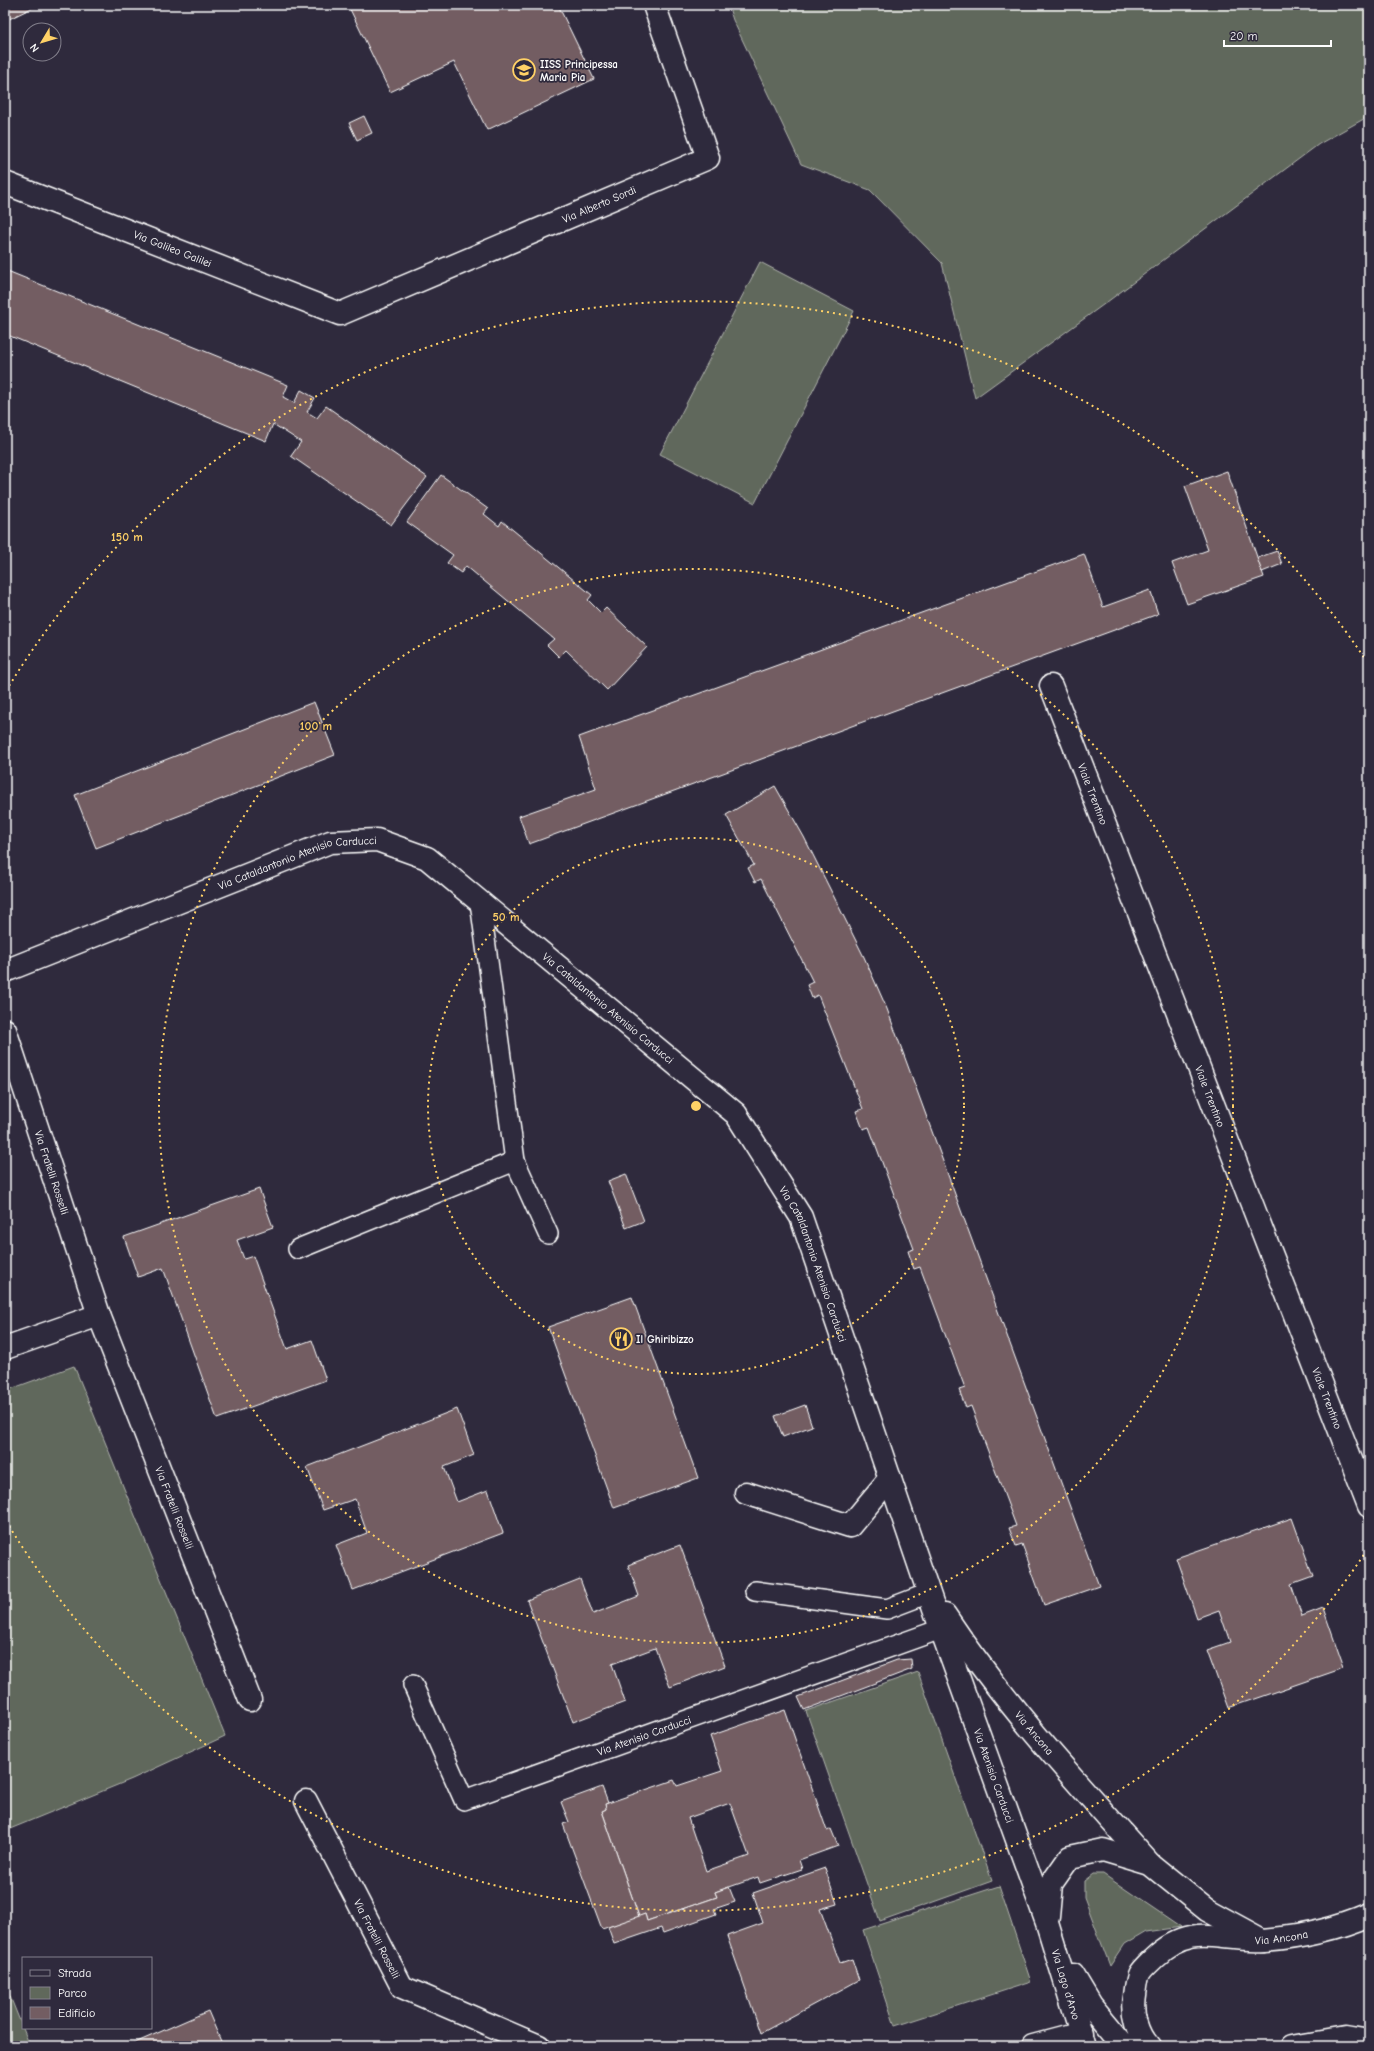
<svg xmlns="http://www.w3.org/2000/svg" width="1374" height="2051" viewBox="0 0 1374 2051" font-family="'Comic Neue',sans-serif">
  <style>
    .green { fill: #60685b; stroke: #b0b4ad }
    .building { fill: #735d62; stroke: #fff; fill-rule: evenodd }
    .lines { fill: none; stroke-linecap: round; stroke-linejoin: round }
    .service-casing { stroke: #fff; stroke-width: 22 }
    .minor-casing { stroke: #fff; stroke-width: 25 }
    .tertiary-casing { stroke: #fff; stroke-width: 25 }
    .service { stroke: #2f2a3d; stroke-width: 19 }
    .minor { stroke: #2f2a3d; stroke-width: 22 }
    .tertiary { stroke: #2f2a3d; stroke-width: 22 }
    .ring { fill: none; stroke: #ffd166; stroke-width: 2; stroke-dasharray: 2 4 }
    .labels { text-anchor: middle; dominant-baseline: central; stroke-width: 3.5; stroke-linejoin: round; paint-order: stroke }
    .poi-label { font-size: 11px; font-weight: bold; fill: #fff; stroke: #2f2a3d; text-anchor: start }
    .street-label { font-size: 11px; fill: #fff; stroke: #2f2a3d }
    .centre { fill: #ffd166; stroke: #2f2a3d; stroke-width: 2 }
    .ring-label { font-size: 12px; text-anchor: middle; font-weight: bold; fill: #ffd166; stroke: #2f2a3d; stroke-width: 3.5; stroke-linejoin: round; paint-order: stroke }
  </style>
  <rect width="100%" height="100%" fill="#2f2a3d"/>
  <filter id="ink" filterUnits="userSpaceOnUse"><feTurbulence type="fractalNoise" baseFrequency=".025" numOctaves="2"/><feDisplacementMap in="SourceGraphic" scale="8" xChannelSelector="R" yChannelSelector="G"/><feConvolveMatrix kernelMatrix="1 2 1 2 8 2 1 2 1" color-interpolation-filters="sRGB"/></filter>
  <g filter="url(#ink)">
    <g class="green">
      <path d="M728 5H1369V116L1319 144 1107 302 975 398 942 263 870 190 801 164 733 20Z"/>
      <path d="M760 262 854 311 755 503 660 454Z"/>
      <path d="M74 1366 225 1736 132 1779 5 1831V1391Z"/>
      <path d="M918 1672 992 1881 880 1921 806 1711Z"/>
      <path d="M1093 1874H1103L1181 1927 1146 1932 1124 1945 1110 1966 1084 1897V1881Z"/>
      <path d="M999 1886 1031 1982 895 2026 863 1930Z"/>
      <path d="M5 1984 30 2046H5Z"/>
    </g>
    <g class="building">
      <path d="M5 5H38L5 21Z"/>
      <path d="M348 5H558L594 79 487 130 454 62 390 92Z"/>
      <path d="M364 116 372 133 357 140 349 123Z"/>
      <path d="M5 270 288 385 283 397 294 403 301 390 315 398 307 412 317 418 326 406 427 477 391 525 291 456 301 442 273 424 266 441 5 334Z"/>
      <path d="M1227 471 1264 577 1187 604 1172 563 1208 550 1185 486Z"/>
      <path d="M441 475 488 509 484 514 499 526 502 521 592 595 588 600 601 613 606 608 647 647 607 690 566 650 559 657 547 645 554 639 466 566 461 573 447 563 453 555 407 522Z"/>
      <path d="M1277 551 1282 564 1262 572 1257 558Z"/>
      <path d="M1084 554 1103 607 1150 590 1158 614 529 844 519 816 596 789 579 737Z"/>
      <path d="M314 702 335 755 96 848 75 795Z"/>
      <path d="M775 786 804 837 864 957 887 1009 1099 1586 1044 1605 1022 1544 1016 1546 1009 1528 1016 1526 971 1406 966 1408 959 1390 965 1388 920 1267 914 1269 908 1251 914 1249 869 1127 863 1129 856 1111 863 1109 818 995 812 998 807 985 813 982 761 879 755 882 748 868 754 865 726 815Z"/>
      <path d="M626 1174 644 1221 626 1228 608 1181Z"/>
      <path d="M259 1189 273 1227 237 1240 244 1259 253 1256 287 1349 312 1340 326 1380 217 1419 163 1268 138 1277 124 1237Z"/>
      <path d="M632 1297 698 1478 614 1508 548 1327Z"/>
      <path d="M805 1405 812 1426 783 1437 775 1416Z"/>
      <path d="M457 1409 474 1455 444 1467 457 1502 488 1490 503 1533 353 1590 336 1545 367 1533 355 1499 323 1510 307 1467Z"/>
      <path d="M1292 1518 1313 1576 1291 1584 1302 1616 1323 1608 1344 1668 1228 1708 1207 1650 1230 1642 1219 1610 1197 1618 1176 1558Z"/>
      <path d="M680 1545 725 1666 670 1687 655 1648 612 1664 625 1702 573 1722 527 1600 580 1579 593 1614 639 1596 628 1565Z"/>
      <path d="M911 1659 912 1669 804 1710 798 1697 897 1660Z"/>
      <path d="M785 1710 827 1831 831 1829 838 1846 799 1860 802 1869 760 1883 758 1877 715 1892 717 1897 647 1921 645 1914 639 1917 602 1811 606 1809 605 1804 674 1780 677 1786 722 1771 710 1736ZM730 1803 749 1856 706 1871 688 1818Z"/>
      <path d="M602 1787 608 1803 605 1804 606 1809 602 1811 639 1917 602 1929 563 1824 569 1822 561 1802Z"/>
      <path d="M825 1868 837 1904 820 1909 840 1963 852 1959 859 1980 761 2033 727 1936 763 1923 753 1893Z"/>
      <path d="M729 1887 735 1902 714 1909 716 1914 663 1933 661 1928 614 1944 608 1927 645 1914 647 1921 717 1897 715 1892Z"/>
      <path d="M208 2011 223 2046H128Z"/>
    </g>
    <g class="lines">
      <g class="service-casing">
        <g id="service">
          <path d="M480 902 515 1161 548 1234"/>
          <path d="M298 1249 515 1161"/>
          <path d="M755 1591 887 1609 929 1593"/>
          <path id="s1" d="M413 1685 464 1800 941 1629"/>
        </g>
      </g>
      <g class="minor-casing">
        <g id="minor">
          <path id="s2" d="M5 183 340 314 708 158 654 5"/>
          <path id="s3" d="M1051 686 1369 1506"/>
          <path id="s4" d="M5 1030 99 1315 250 1700"/>
          <path d="M5 1348 99 1315"/>
          <path d="M746 1493 850 1526 890 1478"/>
          <path id="s5" d="M306 1801 402 1987 539 2046"/>
          <path d="M1033 2046 1082 2033"/>
        </g>
      </g>
      <g class="tertiary-casing">
        <g id="tertiary">
          <path id="s6" d="M5 971 330 842 377 840 427 858 736 1114 801 1217 941 1629 1047 1923 1085 2046"/>
          <path id="s7" d="M945 1615C1005 1705 1078 1784 1150 1864"/>
          <path d="M1048 1917 1051 1884 1070 1857 1103 1850 1150 1864 1207 1910 1262 1940"/>
          <path d="M1073 1975 1091 2005 1125 2046"/>
          <path id="s8" d="M1150 2046C1138 2034 1132 2012 1135 1996 1138 1972 1137 1974 1154 1958 1192 1922 1220 1943 1263 1940 1298 1937 1337 1929 1369 1915"/>
          <path d="M1293 2046 1346 2037 1369 2041"/>
        </g>
      </g>
      <use href="#service" class="service"/>
      <use href="#minor" class="minor"/>
      <use href="#tertiary" class="tertiary"/>
    </g>
  </g>
  <g class="ring">
    <circle cx="696" cy="1106" r="268"/>
    <circle cx="696" cy="1106" r="537"/>
    <path d="M1367 1550A805 805 0 0 1 6 1521M6 691A805 805 0 0 1 1367 662"/>
  </g>
  <defs>
    <g id="school-ring" transform="scale(1.15)"><circle r="9.5" fill="#2f2a3d" stroke="#ffd166" stroke-width="1.5"/><path d="M0-5L7-2L0 1L-7-2ZM-4 1L0 2.5L4 1V4Q0 6-4 4Z" fill="#ffd166"/></g>
    <g id="restaurant-ring" transform="scale(1.15)"><circle r="9.5" fill="#2f2a3d" stroke="#ffd166" stroke-width="1.5"/><path d="M-5-6h1v4h1v-4h1v4h1v-4h1v5L-1.5 .5V6h-2V.5L-5-1ZM5-6V6H3V1.5H1.5Q1.5-4 5-6Z" fill="#ffd166"/></g>
  </defs>
  <g fill-rule="evenodd">
    <use href="#school-ring" x="524" y="70"/>
    <use href="#restaurant-ring" x="621" y="1339"/>
  </g>
  <g class="labels">
    <g class="poi-label">
      <text x="540" y="64">IISS Principessa<tspan x="540" dy="13">Maria Pia</tspan></text>
      <text x="636" y="1339">Il Ghiribizzo</text>
    </g>
    <g class="street-label">
      <text stroke="none"><textPath href="#s2" startOffset="641">Via Alberto Sordi</textPath></text>
      <text stroke="none"><textPath href="#s2" startOffset="180">Via Galileo Galilei</textPath></text>
      <text stroke="none"><textPath href="#s3" startOffset="116">Viale Trentino</textPath></text>
      <text stroke="none"><textPath href="#s6" startOffset="313">Via Cataldantonio Atenisio Carducci</textPath></text>
      <text stroke="none"><textPath href="#s6" startOffset="685">Via Cataldantonio Atenisio Carducci</textPath></text>
      <text stroke="none"><textPath href="#s3" startOffset="440">Viale Trentino</textPath></text>
      <text stroke="none"><textPath href="#s4" startOffset="150">Via Fratelli Rosselli</textPath></text>
      <text stroke="none"><textPath href="#s6" startOffset="1021">Via Cataldantonio Atenisio Carducci</textPath></text>
      <text stroke="none"><textPath href="#s3" startOffset="764">Viale Trentino</textPath></text>
      <text stroke="none"><textPath href="#s4" startOffset="507">Via Fratelli Rosselli</textPath></text>
      <text stroke="none"><textPath href="#s7" startOffset="148">Via Ancona</textPath></text>
      <text stroke="none"><textPath href="#s1" startOffset="317">Via Atenisio Carducci</textPath></text>
      <text stroke="none"><textPath href="#s6" startOffset="1564">Via Atenisio Carducci</textPath></text>
      <text stroke="none"><textPath href="#s8" startOffset="232">Via Ancona</textPath></text>
      <text stroke="none"><textPath href="#s5" startOffset="155">Via Fratelli Rosselli</textPath></text>
      <text stroke="none"><textPath href="#s6" startOffset="1785">Via Lago d'Arvo</textPath></text>
    </g>
  </g>
  <circle cx="696" cy="1106" r="6" class="centre"/>
  <g class="ring-label">
    <text x="127" y="541">150 m</text>
    <text x="316" y="730">100 m</text>
    <text x="506" y="921">50 m</text>
  </g>
  <rect width="1374" height="2051" fill="none" stroke="#2f2a3d" stroke-width="20"/>
  <rect x="10" y="10" width="1354" height="2031" fill="none" stroke="#fff" stroke-width="1.5" filter="url(#ink)"/>
  <rect x="22" y="1957" width="130" height="72" fill="#2f2a3d" stroke="#827f8b"/>
  <rect x="30" y="1970" width="20" height="6" fill="#2f2a3d" stroke="#827f8b"/>
  <text x="58" y="1977" font-size="12" fill="#ffffff">Strada</text>
  <rect x="30" y="1987" width="20" height="12" fill="#60685b" stroke="#827f8b"/>
  <text x="58" y="1997" font-size="12" fill="#ffffff">Parco</text>
  <rect x="30" y="2007" width="20" height="12" fill="#735d62" stroke="#827f8b"/>
  <text x="58" y="2017" font-size="12" fill="#ffffff">Edificio</text>
  <g transform="translate(42 42) rotate(232)"><circle r="19" fill="#2f2a3d" stroke="#827f8b"/>
  <path d="M0-3L7 15L0 10L-7 15Z" fill="#ffd166"/>
  <text y="-6" font-size="11" font-weight="bold" text-anchor="middle" fill="#ffffff">N</text>
  </g>
  <path d="M1224 40v6h107v-6" fill="none" stroke="#ffffff" stroke-width="2"/>
  <text x="1230" y="40" font-size="12" fill="#ffffff" stroke="#2f2a3d" stroke-width="3" paint-order="stroke">20 m</text>
</svg>
